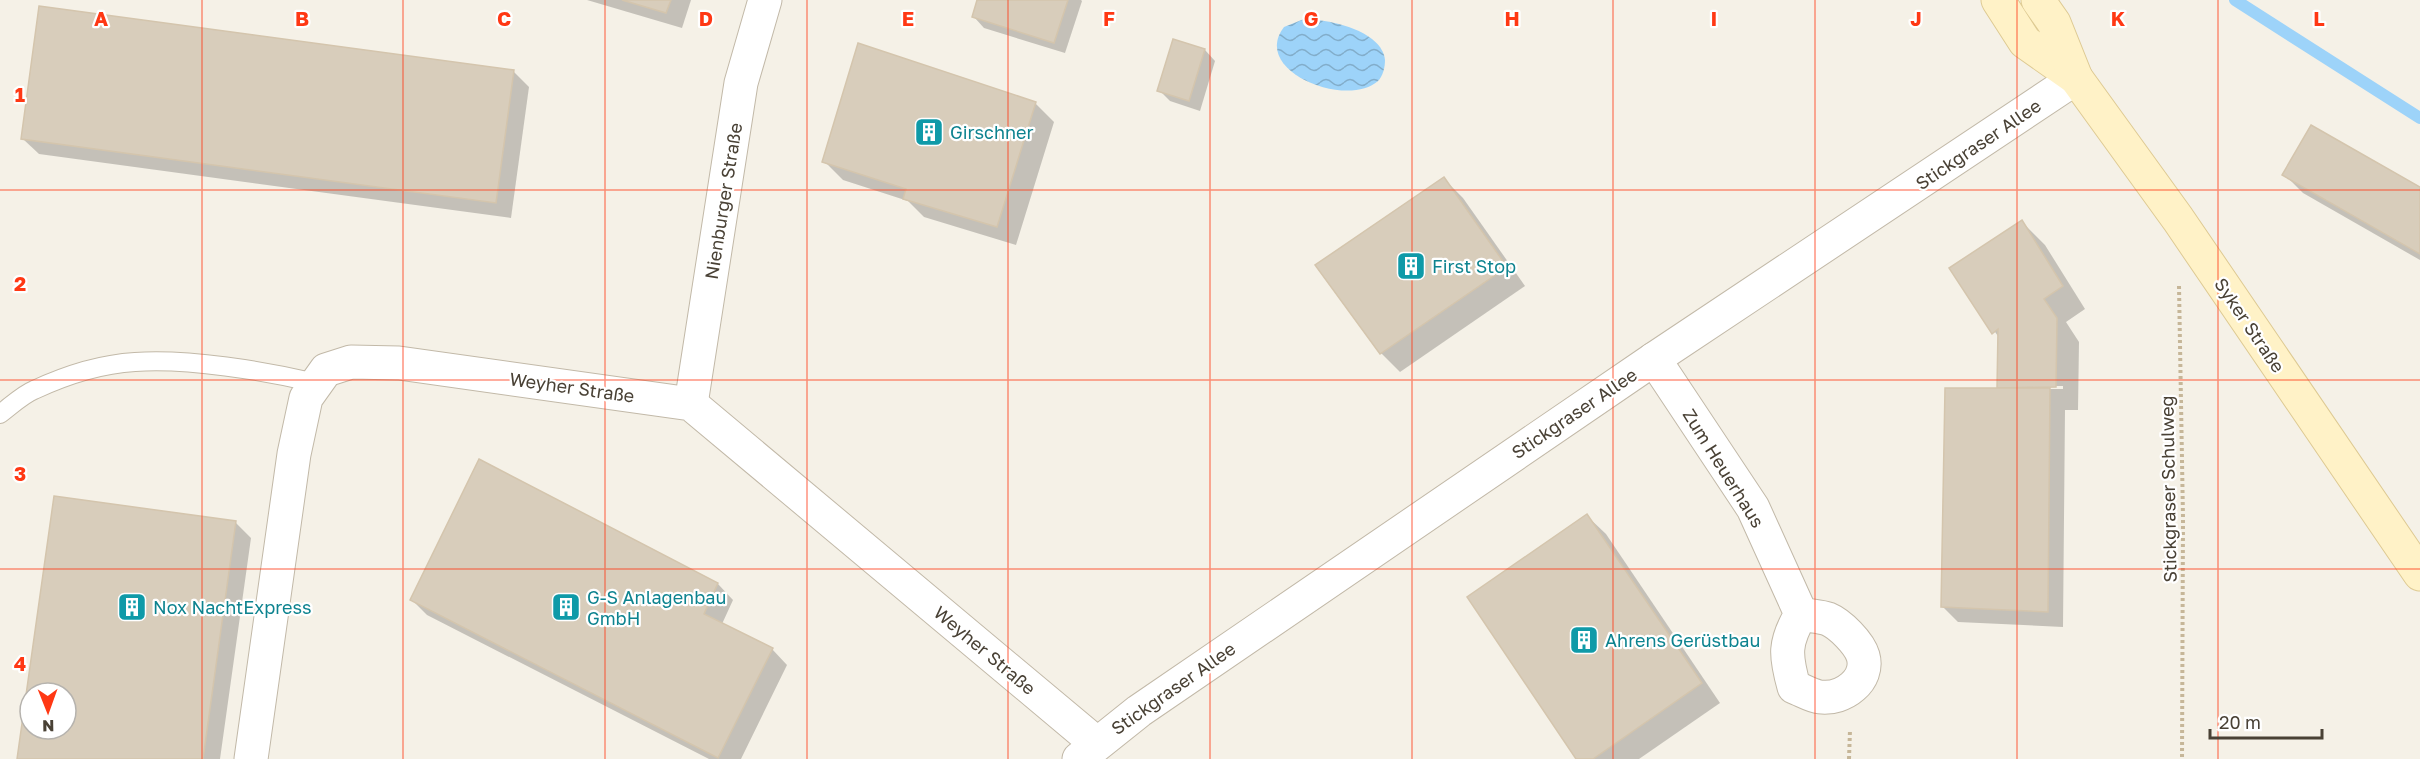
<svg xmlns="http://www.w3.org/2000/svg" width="2420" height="759" viewBox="0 0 2420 759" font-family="'Golos Text',sans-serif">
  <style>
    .water { fill: url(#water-waves) }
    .shadow { fill: #0003; fill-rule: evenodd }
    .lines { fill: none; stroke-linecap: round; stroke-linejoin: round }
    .stream { stroke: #9dd3f9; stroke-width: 12 }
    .building { fill: #d8cdbb; stroke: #d4c5ad; stroke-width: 1.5; fill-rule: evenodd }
    .lane-casing { stroke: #c2b9a8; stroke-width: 20 }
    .street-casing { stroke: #c2b9a8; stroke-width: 35 }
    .secondary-casing { stroke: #deca93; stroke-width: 35 }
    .path { stroke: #c6b698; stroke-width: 4; stroke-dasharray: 3 3; stroke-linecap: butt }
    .lane { stroke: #fff; stroke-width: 18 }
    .street { stroke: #fff; stroke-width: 33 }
    .secondary { stroke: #fff2c7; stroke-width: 33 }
    .grid { fill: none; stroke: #ff3814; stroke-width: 1.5; stroke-opacity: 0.55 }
    .labels { text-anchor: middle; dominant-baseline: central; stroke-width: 4.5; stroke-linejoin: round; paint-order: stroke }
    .culture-label { font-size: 18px; fill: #0d838f; stroke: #fff; text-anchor: start }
    .street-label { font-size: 18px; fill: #494135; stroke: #fff }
    .grid-label { font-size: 20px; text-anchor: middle; font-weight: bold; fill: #ff3814; stroke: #fff; stroke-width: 4.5; stroke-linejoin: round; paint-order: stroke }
  </style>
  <defs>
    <pattern id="water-waves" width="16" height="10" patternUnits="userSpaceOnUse" patternTransform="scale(1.5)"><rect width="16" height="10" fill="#9dd3f9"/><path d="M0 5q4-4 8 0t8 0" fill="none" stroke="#82adca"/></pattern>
  </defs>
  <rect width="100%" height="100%" fill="#f5f1e7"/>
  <path class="water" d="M1304 19C1327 19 1382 30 1385 60 1385 67 1383 76 1378 81 1347 109 1250 71 1284 27Z"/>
  <g class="shadow">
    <path d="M587 0H691L682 28Z"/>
    <path d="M979 0H1081L1082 1 1065 53 984 28 974 17Z"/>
    <path d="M1205 50 1215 61 1200 111 1170 101 1159 90Z"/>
    <path d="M513 71 529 87 511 218 39 154 23 139Z"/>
    <path d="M1035 103 1054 122 1016 245 924 217 908 201 843 180 824 161Z"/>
    <path d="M2284 174 2420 189V260L2303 193Z"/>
    <path d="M1444 179 1463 198 1525 286 1400 372 1381 353 1317 265Z"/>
    <path d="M2022 222 2045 245 2085 309 2066 322 2079 342 2078 410H2065L2063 627 1958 622 1943 607 1998 389 2000 339 1951 269ZM2020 386H2063V389H2020Z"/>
    <path d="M479 461 718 584 733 600 722 624 772 649 787 665 741 759H709L427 615 411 599Z"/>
    <path d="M56 497 236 523 251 538 220 759H19ZM30 693H66V729H30Z"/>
    <path d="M1587 516 1606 534 1720 703 1639 759H1578Z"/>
  </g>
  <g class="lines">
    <path class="stream" d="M2235 0 2420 118"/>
  </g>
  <g class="building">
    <path d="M622 0H671L666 13Z"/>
    <path d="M977 0H1068L1054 43 972 17Z"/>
    <path d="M39 6 514 70 496 203 21 139Z"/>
    <path d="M1173 39 1205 49 1189 101 1157 91Z"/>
    <path d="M858 43 1036 102 997 227 903 199 906 189 822 162Z"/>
    <path d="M2311 125 2420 187V254L2282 175Z"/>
    <path d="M1444 177 1507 267 1380 354 1315 265Z"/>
    <path d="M2022 220 2063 286 2044 299 2057 318 2056 387 1997 388 1998 329 1992 334 1949 268Z"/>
    <path d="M1945 388H2050L2048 612 1941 607Z"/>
    <path d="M479 459 718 583 704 614 773 648 718 758 410 600Z"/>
    <path d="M54 496 236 521 203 759H17ZM30 693H66V729H30Z"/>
    <path d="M1587 514 1702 683 1593 759H1576L1467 597Z"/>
  </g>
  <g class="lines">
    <g class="lane-casing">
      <path id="lane" d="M0 414C11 406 22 395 34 390 64 376 101 364 135 362 187 358 265 371 316 383"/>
    </g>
    <g class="street-casing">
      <g id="street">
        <path d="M1654 359 1753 508 1801 614C1784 643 1785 655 1794 687 1802 690 1812 696 1820 697 1843 700 1870 680 1863 656 1859 643 1840 624 1828 619 1820 616 1809 616 1801 614"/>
        <path d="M691 404 741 83 765 0"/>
        <path d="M251 759 294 454 306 398 326 370 351 362 399 363 691 404 1096 743"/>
        <path d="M1079 759 1139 711 1654 359 2076 78"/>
      </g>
    </g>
    <g class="secondary-casing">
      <g id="secondary">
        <path d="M1998 0 2025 42 2076 78"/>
        <path d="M2038 0 2054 23 2076 78 2178 219 2420 574"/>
      </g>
    </g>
    <g class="path">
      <path d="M2179 286 2183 518 2182 759"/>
      <path d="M1849 759 1850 730"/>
    </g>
    <use href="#lane" class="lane"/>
    <use href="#street" class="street"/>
    <use href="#secondary" class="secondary"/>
  </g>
  <path class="grid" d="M202 0V759M403 0V759M605 0V759M807 0V759M1008 0V759M1210 0V759M1412 0V759M1613 0V759M1815 0V759M2017 0V759M2218 0V759M0 190H2420M0 380H2420M0 569H2420"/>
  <defs>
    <g id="building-square" transform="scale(1.5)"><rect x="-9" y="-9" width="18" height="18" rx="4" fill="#0f9aa8" stroke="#fff"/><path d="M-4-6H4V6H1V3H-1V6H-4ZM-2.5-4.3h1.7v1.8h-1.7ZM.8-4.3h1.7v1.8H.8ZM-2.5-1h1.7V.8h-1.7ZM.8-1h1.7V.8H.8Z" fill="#fff"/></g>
  </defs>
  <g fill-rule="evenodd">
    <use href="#building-square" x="929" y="132"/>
    <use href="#building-square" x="1411" y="266"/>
    <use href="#building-square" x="132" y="607"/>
    <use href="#building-square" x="566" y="607"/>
    <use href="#building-square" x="1584" y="640"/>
  </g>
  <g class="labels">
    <g class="culture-label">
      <text x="950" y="132">Girschner</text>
      <text x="1432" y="266">First Stop</text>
      <text x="587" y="597">G-S Anlagenbau<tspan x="587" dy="21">GmbH</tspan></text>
      <text x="153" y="607">Nox NachtExpress</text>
      <text x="1605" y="640">Ahrens Gerüstbau</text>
    </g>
    <g class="street-label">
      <text transform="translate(1978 144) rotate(-34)">Stickgraser Allee</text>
      <text transform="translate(723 201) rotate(-81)">Nienburger Straße</text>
      <text transform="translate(2250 325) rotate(56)">Syker Straße</text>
      <text transform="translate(572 387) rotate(8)">Weyher Straße</text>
      <text transform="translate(1574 413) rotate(-34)">Stickgraser Allee</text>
      <text transform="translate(1724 468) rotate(58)">Zum Heuerhaus</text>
      <text transform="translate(2168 489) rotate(-91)">Stickgraser Schulweg</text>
      <text transform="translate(985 650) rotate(40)">Weyher Straße</text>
      <text transform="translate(1173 688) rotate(-35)">Stickgraser Allee</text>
    </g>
  </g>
  <g class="grid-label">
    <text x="101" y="26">A</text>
    <text x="302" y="26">B</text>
    <text x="504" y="26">C</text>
    <text x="706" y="26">D</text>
    <text x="908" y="26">E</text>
    <text x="1109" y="26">F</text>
    <text x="1311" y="26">G</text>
    <text x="1512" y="26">H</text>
    <text x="1714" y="26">I</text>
    <text x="1916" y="26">J</text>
    <text x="2118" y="26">K</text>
    <text x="2319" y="26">L</text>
    <text x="20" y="102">1</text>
    <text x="20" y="291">2</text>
    <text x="20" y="481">3</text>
    <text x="20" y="671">4</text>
  </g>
  <g transform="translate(48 711) rotate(179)"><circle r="28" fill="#ffffff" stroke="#b6b3ae" stroke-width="1.5"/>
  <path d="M0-4.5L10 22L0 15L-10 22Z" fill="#ff3814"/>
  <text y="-9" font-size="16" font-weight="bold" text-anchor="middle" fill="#494135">N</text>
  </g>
  <path d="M2210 729v9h112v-9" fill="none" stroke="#494135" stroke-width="3"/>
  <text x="2219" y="729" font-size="18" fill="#494135" stroke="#ffffff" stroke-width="4.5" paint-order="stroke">20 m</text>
</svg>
